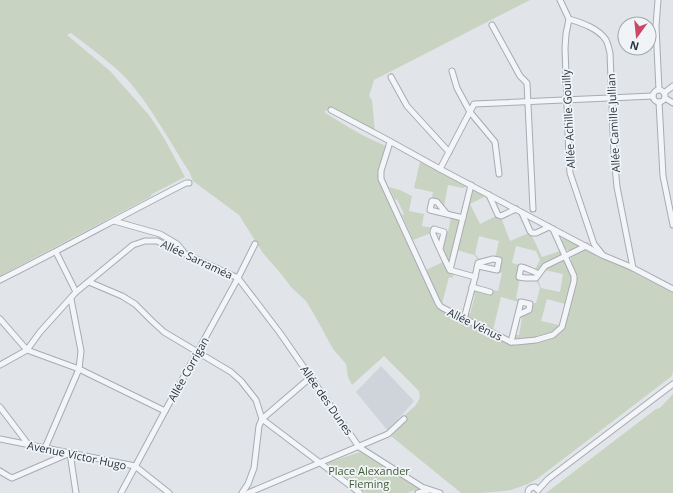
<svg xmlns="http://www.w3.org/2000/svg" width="673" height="493" viewBox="0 0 673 493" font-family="'Open Sans',sans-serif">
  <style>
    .built { fill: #cfd4db }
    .green { fill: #c8d3c2 }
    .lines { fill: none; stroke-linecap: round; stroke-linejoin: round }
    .minor-casing { stroke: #a6acb3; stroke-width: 7 }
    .minor { stroke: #f4f5f8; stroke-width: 5 }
    .labels { text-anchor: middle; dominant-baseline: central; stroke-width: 3.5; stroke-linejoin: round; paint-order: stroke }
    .street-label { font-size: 11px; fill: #2a3441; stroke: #f1f4f7 }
    .park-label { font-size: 11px; fill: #415c37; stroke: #f1f4f7 }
  </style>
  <rect width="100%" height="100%" fill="#e1e5e9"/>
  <path class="built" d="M381 366 414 401 388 431 356 392Z"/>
  <g class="green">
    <path d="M0 0H530L374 80 369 96 372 100 375 132 330 108 324 112C344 125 364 137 386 146L379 171V179L427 285 438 308 509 343C523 346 557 343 564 328 566 324 566 319 567 316 570 304 573 293 576 282 576 273 570 265 571 256L586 249 628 269 673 292V371L672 376 537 479 528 484 511 490 504 491 481 493H461L391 436 407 420 404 416 415 406 420 398 419 391 384 356 352 385 348 377 346 364 333 349 315 316 306 301 291 287 282 275 263 253 239 215 193 181 192 179 206 172 192 179 190 173C170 142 151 106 126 78 109 61 89 47 71 33L67 35 110 71 149 115 164 138 185 177 152 194 150 197 0 276Z"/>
    <path d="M420 162 467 186 463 188 448 185 444 206 440 200 432 198 433 192 414 188Z"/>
    <path d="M389 187 400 190 412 196 409 211 424 214 422 226 433 228 431 233 413 240 402 215 404 214 397 199 395 200Z"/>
    <path d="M473 190 486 196 470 204 480 224 496 216 502 218V220L510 241 529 233 533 238 542 257 560 251 561 254V255L546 263 537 272 534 271 540 260 536 251 516 246 512 263 520 265V278L516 298 520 299 519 302 501 297 493 330 467 316 468 313 470 314 475 295 473 294 474 291 491 290 498 291 502 273 498 272 501 260 495 258 499 241 479 236 475 254 481 261 480 262 474 255 457 250 472 191Z"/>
    <path d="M451 217 460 220 449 264 448 263 443 249 446 231 448 232Z"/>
    <path d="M563 238H565L577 245V248C567 253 566 250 561 241Z"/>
    <path d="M562 259 564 260 571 277V280L565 304 547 299 541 321 559 325V327C547 338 532 338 516 340L515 338V335H519L522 318 520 317V315L530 312 531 303H536L540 288 536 280 538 279 541 288 560 292 563 274 544 270 546 268Z"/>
    <path d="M443 262C446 268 447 272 454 274L452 278 449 277 442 304 426 270Z"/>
    <path d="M673 394V493H546L656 409 660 408Z"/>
    <path d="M360 452 419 489 407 493H366L327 463Z"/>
  </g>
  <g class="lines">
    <g class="minor-casing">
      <g id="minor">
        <path d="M560 0 569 19C582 23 598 28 606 40 608 44 609 49 610 53L614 156 617 187 633 268"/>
        <path d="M658 0 656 26 659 90"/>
        <path d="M569 19 566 34 565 48 569 159 570 173 594 244 602 254"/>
        <path d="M492 25 520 76 527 83 533 209"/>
        <path d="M452 71 457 88 470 112 495 142 499 174"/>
        <path d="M391 77 407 106 449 152"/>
        <circle cx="659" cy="96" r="6"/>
        <path d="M664 93 673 86"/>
        <path d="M665 98 673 103"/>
        <path d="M659 102 663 176 673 225"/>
        <path d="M331 110 384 138 440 169 602 255 631 267 673 289"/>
        <path d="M390 142 381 171V179L438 303 440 306 443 308 511 342H516L536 340 553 335 562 327 574 281V276L553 229"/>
        <path d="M440 169 474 104 653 96"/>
        <path d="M489 195 498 215 501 216 516 209"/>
        <path d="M446 213 437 202 432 201 430 210 463 218"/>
        <path d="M522 213 530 231 532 233H536L549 227"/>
        <path d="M114 221 160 234 177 244 183 251"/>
        <path d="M440 249 444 232 434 229C433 230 433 231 433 233 433 235 448 267 450 270"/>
        <path d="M56 252 76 292"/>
        <path d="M539 274C533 272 528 268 521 267L519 277 525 278H536L545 266 586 246"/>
        <path d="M475 277 478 263 493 259 499 260 497 270 478 266"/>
        <path d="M0 280C62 249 123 215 186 183H189"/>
        <path d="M89 282 122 296 135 304 152 321 164 332 231 372 241 381 256 400 262 419 259 426 254 468 248 484 242 493"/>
        <path d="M472 287 490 292"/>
        <path d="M0 319 27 350 79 369 165 411"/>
        <path d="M464 319 475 277 450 270 471 185"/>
        <path d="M511 342 521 302 530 304 529 310 518 315"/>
        <path d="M0 365 27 350 40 332 76 292 133 245 145 241H157L238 278 280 333 359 447 422 487 440 493"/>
        <path d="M0 407 28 444"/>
        <path d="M262 419 360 493"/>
        <path d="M262 419 311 377"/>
        <path d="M0 439 135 466 169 493"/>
        <path d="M45 448 79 369 81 351 71 299"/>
        <path d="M0 471 8 476 12 478 70 453 76 493"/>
        <path d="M538 490 548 479 673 384"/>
        <path d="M121 493 165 411 238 278 255 244"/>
        <path d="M248 493 388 434 404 419"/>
        <path d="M418 493 429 490"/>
        <path d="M528 493C528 489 531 487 535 487L538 490"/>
      </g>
    </g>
    <use href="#minor" class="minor"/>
  </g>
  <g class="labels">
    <g class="street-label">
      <text transform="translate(568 119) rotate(-93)">Allée Achille Gouilly</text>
      <text transform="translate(613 123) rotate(-93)">Allée Camille Jullian</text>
      <text transform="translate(197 259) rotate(25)">Allée Sarraméa</text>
      <text transform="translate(475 324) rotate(26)">Allée Vénus</text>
      <text transform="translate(188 369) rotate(-61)">Allée Corrigan</text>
      <text transform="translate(327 400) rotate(55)">Allée des Dunes</text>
      <text transform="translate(77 455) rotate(12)">Avenue Victor Hugo</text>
    </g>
    <g class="park-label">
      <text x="369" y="470">Place Alexander<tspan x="369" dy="13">Fleming</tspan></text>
    </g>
  </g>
  <g transform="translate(637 36) rotate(195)"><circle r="19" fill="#f1f4f7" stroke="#a1a7ae"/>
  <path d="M0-3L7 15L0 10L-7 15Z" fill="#cb4967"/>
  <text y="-6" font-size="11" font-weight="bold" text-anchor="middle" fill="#2a3441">N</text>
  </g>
</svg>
